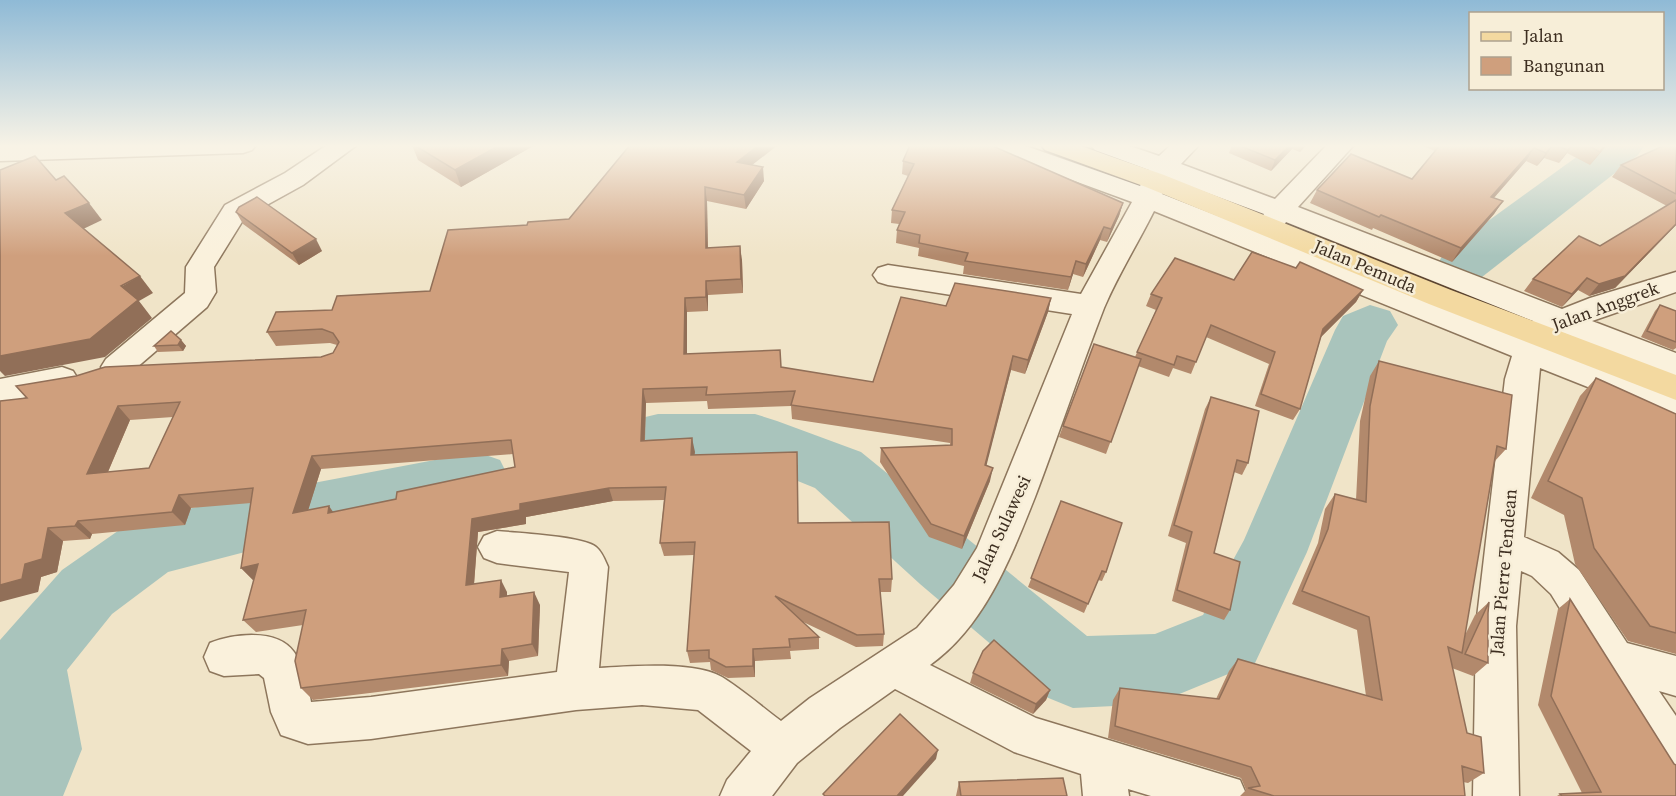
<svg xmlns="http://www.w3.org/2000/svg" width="1676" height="796" viewBox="0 0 1676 796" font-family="'Source Serif 4',serif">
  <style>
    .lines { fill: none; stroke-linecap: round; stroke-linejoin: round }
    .river { fill: #a9c4bc; fill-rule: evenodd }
    .minor-casing { stroke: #8d765c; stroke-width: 3 }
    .major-casing { stroke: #5b4430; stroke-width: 3 }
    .minor { fill: #faf1dc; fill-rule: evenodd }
    .major { fill: #f3d9a0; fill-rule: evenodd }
    .wall { fill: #b2896c; fill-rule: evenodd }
    .shaded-wall { fill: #916f58 }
    .building { fill: #cf9f7d; stroke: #916f58; stroke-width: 1.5; fill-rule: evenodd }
    .labels { text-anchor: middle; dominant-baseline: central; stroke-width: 5; stroke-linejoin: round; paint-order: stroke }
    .street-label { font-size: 18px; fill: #3d2e20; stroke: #f7eed8 }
  </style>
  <rect width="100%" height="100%" fill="#f0e4c8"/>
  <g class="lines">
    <g class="river">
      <path d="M1593 145H1645L1638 155 1482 277 1463 282 1444 277 1437 265 1444 253Z"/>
      <path d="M1370 305 1390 311 1398 325 1387 341 1307 552 1255 663 1155 704 1073 708 1046 697 1000 652 920 584 815 488 751 462H658L571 483 549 476 539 458 549 440 658 414H755L777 421 861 452 1087 636 1155 634 1203 615 1244 540 1335 330 1343 316Z"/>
      <path d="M477 452 500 460 509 478 500 496 477 504 245 552 168 572 112 614 67 670 82 749 63 796H0V640L62 570 125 526 149 518 245 496Z"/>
    </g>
    <g class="minor-casing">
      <g id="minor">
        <path d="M0 145H256L252 150 243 153 0 161Z"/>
        <path d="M327 145H357L303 185 245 217 214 267 216 292 207 307 128 375 117 379 106 375 101 367 106 359 185 293 186 267 225 205 285 173Z"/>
        <path d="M986 145H1023L1140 186 1149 170 1095 150 1091 145H1127L1159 156 1171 145H1199L1181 164 1275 199 1327 145H1354L1298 207 1562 309 1590 298 1676 272V292L1592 321 1676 353V378L1563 333 1548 340 1546 345 1676 395V422L1540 368 1524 537 1558 552 1579 570 1627 643 1676 656V696L1659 691 1676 716V777L1660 771 1551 594 1532 576 1521 571 1516 626 1519 796H1473L1476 626 1505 379 1512 356 1154 211C1138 243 1118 275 1104 308 1080 370 1059 434 1035 497 1011 557 985 626 930 665L1036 718 1240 780 1247 796H1151L1128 789 1129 796H1083L1081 774 1014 752 895 689 840 728 797 763 772 796H720L727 780 751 751 698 710 642 705 576 710 371 739 308 744 281 735 271 712 264 678 259 674 224 676 210 671 204 657 210 643C233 634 277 628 294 652 304 666 308 685 311 702L371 697 557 672 569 572 497 563 484 558 478 547 484 536 497 531C516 533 583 536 596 547 602 552 605 560 608 567L599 668C630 666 695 661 722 677 743 690 762 707 781 721L810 698 917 628 954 585 977 548 1072 314 888 285 878 282 873 275 878 268 888 265 1081 294 1132 202 990 150ZM1170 179 1264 214 1256 226 1260 232 1270 235 1280 232 1286 222 1533 321 1523 325 1518 334 1162 194Z"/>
        <path d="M62 367 73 371 78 379 73 387 0 403V379Z"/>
      </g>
    </g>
    <g class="major-casing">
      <path id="major" d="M1041 145H1078L1164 175 1451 290 1676 375V400L1429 304 1146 187 1045 150Z"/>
    </g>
    <use href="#minor" class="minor"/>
    <use href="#major" class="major"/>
  </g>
  <g class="wall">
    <path d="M412 145H535L461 187 418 160Z"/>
    <path d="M910 145H997V148L1123 203 1119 216 1107 242 1100 240 1083 277 1073 274 1068 290 963 274 964 266 918 256 919 248 896 243 897 230 899 224 891 223 892 210 908 176 902 174 903 161Z"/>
    <path d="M1232 145H1306L1300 152 1292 149 1271 171 1229 153Z"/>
    <path d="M1421 145H1607L1590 165 1567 153 1559 163 1544 158 1537 166 1526 161 1494 198 1503 201 1494 214 1452 262 1373 228 1372 230 1310 203 1317 190 1412 179 1435 151Z"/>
    <path d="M1676 145V225L1615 288 1589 296 1578 290 1562 307 1524 291 1533 279 1600 246 1667 206 1612 177 1621 165Z"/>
    <path d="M752 165 764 181 746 209 707 201 708 248 742 260 743 293 708 295V311L687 312V354L873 382 946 306 1051 298 1048 312 1025 374 1011 370 986 465 990 481 962 549 929 537 880 462 881 448 950 445V443L792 419 791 406 708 409 707 401 646 403 645 440 692 438 694 455 798 465V523L892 579 891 592H880L884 634 883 646 856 647 801 621 819 637V649L790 651 791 659 755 661V677L728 678 711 670 710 662 690 663 687 651 694 555 664 556 660 543 664 500 613 501 526 517V524L478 532 474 584 507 592V596L540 605 538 656 509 661 508 676 313 700 301 688 303 625 256 632 243 620 254 580H253L241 568 251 503 191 508 185 525 92 534 90 539 63 541 57 572 41 577 38 592 27 398 76 376 321 357 333 353 337 345 330 343 276 346 267 332 332 310 430 291 527 225 569 219ZM173 417 149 468 108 472 130 420ZM513 454 515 467 396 499 333 512 308 510 321 469Z"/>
    <path d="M236 212 322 251 299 265 243 224Z"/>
    <path d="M1296 268 1363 290 1356 302 1321 337 1300 409 1293 420 1255 406 1269 364 1206 337 1191 374 1173 368 1169 377 1138 366 1106 454 1059 437 1063 426 1135 357 1156 310 1146 306 1151 294 1234 280Z"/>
    <path d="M1660 305 1676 311V348L1673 350 1641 337 1655 311Z"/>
    <path d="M181 340 186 346 183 351 158 352 154 346Z"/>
    <path d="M1379 361 1506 449 1494 462 1464 637 1475 615 1489 602 1488 613V663L1473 676 1452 668 1467 733 1484 773 1468 783 1463 782 1465 796H1240L1246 790 1241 778 1108 738 1113 700 1120 688 1216 699 1229 671 1238 659 1366 696 1357 630 1292 604 1318 543 1325 509 1335 494 1356 500 1360 421 1370 376Z"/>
    <path d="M1596 378 1676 414V654L1628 641 1575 564 1564 515 1531 498 1580 396Z"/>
    <path d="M1211 397 1248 463 1242 475 1234 472 1214 553 1230 610 1224 620 1172 601 1186 543 1168 536 1205 409Z"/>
    <path d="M1061 501 1106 572 1102 581 1098 580 1084 613 1028 587Z"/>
    <path d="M1570 599 1676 796H1557L1560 794 1582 793 1538 705 1558 609Z"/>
    <path d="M973 673 1050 690 1046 700 1033 714 970 683Z"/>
    <path d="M959 782 1067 796H956Z"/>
  </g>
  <g class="shaded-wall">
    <path d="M500 145H535L461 187 455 170Z"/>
    <path d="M759 145H778L738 176 737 162Z"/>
    <path d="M1290 145H1293L1292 149 1271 171 1275 160Z"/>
    <path d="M1303 145H1306L1300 152Z"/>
    <path d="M1553 145 1544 158 1537 166 1546 153Z"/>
    <path d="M1572 145 1567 153 1559 163 1568 150Z"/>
    <path d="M1605 145H1607L1590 165 1600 152Z"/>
    <path d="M1534 148 1526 161 1483 210 1491 197Z"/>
    <path d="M763 167 764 181 746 209 744 195Z"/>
    <path d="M705 187 707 201 708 262 706 248Z"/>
    <path d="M1503 201 1494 214 1452 262 1461 248Z"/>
    <path d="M89 203 102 220 79 231 65 213Z"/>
    <path d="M1123 203 1119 216 1107 242 1111 229Z"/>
    <path d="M1676 224V225L1615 288 1589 296 1599 284Z"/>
    <path d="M1104 227 1100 240 1083 277 1086 264Z"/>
    <path d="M316 239 322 251 299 265 292 253Z"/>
    <path d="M740 246 742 260 743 293 741 279Z"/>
    <path d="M1076 261 1073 274 1068 290 1071 277Z"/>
    <path d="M140 276 153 293 139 301 152 318 105 357 5 376 0 371V356Z"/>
    <path d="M1587 278 1578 290 1562 307 1572 294Z"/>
    <path d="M706 281 708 295V311L706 297Z"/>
    <path d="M1363 290 1356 302 1317 341 1323 329Z"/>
    <path d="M685 298 687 312V368L684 354Z"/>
    <path d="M1051 298 1048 312 1025 374 1028 360Z"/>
    <path d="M181 340 186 346 183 351 178 345Z"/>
    <path d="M1013 356 1011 370 983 479 985 465Z"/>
    <path d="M643 389 646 403 644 454 641 441Z"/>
    <path d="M118 406 130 420 101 488 87 474Z"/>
    <path d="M692 438 695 452 693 469 691 455Z"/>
    <path d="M312 456 321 469 303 527 293 513Z"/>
    <path d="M993 468 990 481 962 549 964 536Z"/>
    <path d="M609 488 613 501 526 517V524L478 532 473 597 466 585 472 519 520 504Z"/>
    <path d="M179 495 191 508 185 525 172 512Z"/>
    <path d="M329 506 338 519 328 513Z"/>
    <path d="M78 521 92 534 90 539 75 526Z"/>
    <path d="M48 528 63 541 57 572 41 577 38 592 0 602V585Z"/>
    <path d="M258 564 270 577 253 580 241 568Z"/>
    <path d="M501 580 507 592V610L500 597Z"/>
    <path d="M534 592 540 605 538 656 532 644Z"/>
    <path d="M502 649 509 661 508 676 501 665Z"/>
    <path d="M753 649 755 661V677L753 666Z"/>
    <path d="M1050 690 1046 700 1033 714 1036 704Z"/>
    <path d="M938 750 936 759 903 796H897Z"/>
  </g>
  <g class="building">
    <path d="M414 145H500L455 170Z"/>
    <path d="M630 145H759L737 162 763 167 744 195 705 187 706 248 740 246 741 279 706 281V297L685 298 684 354 780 350 781 367 873 382 901 297 946 306 955 283 1051 298 1028 360 1013 356 985 465 993 468 964 536 931 524 881 448 952 445V429L791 405 795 391 706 395 707 387 643 389 641 441 692 438 691 455 797 452 798 523 889 522 892 579H879L884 634 857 635 775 596 819 637 789 639 790 647 753 649V666L726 667 709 658V650L687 651 695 542 660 543 666 487 609 488 520 504V510L472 519 466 585 501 580 500 597 534 592 532 644 502 649 501 665 301 688 295 661 306 610 243 620 258 564 241 568 253 488 179 495 172 512 78 521 75 526 48 528 42 559 25 564 22 579 0 585V401L27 398 16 386 76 376 105 367 321 357 333 353 339 342 333 333 322 329 267 332 276 312 332 310 337 296 430 291 448 230 527 225 528 222 569 219ZM180 402 149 468 87 474 118 406ZM511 440 515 467 397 492 396 499 328 513 329 506 293 513 312 456Z"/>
    <path d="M910 145H997L995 147 1123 203 1111 229 1104 227 1086 264 1076 261 1071 277 965 261 968 253 919 243 920 235 897 230 905 212 892 210 914 164 903 161Z"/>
    <path d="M1238 145H1290L1275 160Z"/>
    <path d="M1440 145H1553L1546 153 1534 148 1491 197 1503 201 1461 248 1381 215 1379 217 1317 190 1351 154 1412 179Z"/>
    <path d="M1555 145H1572L1568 150Z"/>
    <path d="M1587 145H1605L1600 152Z"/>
    <path d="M1665 145H1676V194L1621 165Z"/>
    <path d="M35 156 56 180 64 176 89 203 65 213 140 276 121 286 138 300 90 339 0 356V170Z"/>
    <path d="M257 197 316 239 292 253 236 212 239 207Z"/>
    <path d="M1676 200V224L1625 276 1599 284 1587 278 1572 294 1533 279 1579 236 1600 246Z"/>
    <path d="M1252 252 1296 268 1300 262 1363 290 1323 329 1300 409 1261 394 1275 352 1211 325 1196 362 1177 356 1174 365 1137 352 1162 298 1151 294 1175 258 1234 280Z"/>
    <path d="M1660 305 1676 311V342L1647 331Z"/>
    <path d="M171 331 181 340 178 345 154 346Z"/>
    <path d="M1094 344 1141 359 1111 442 1063 426Z"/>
    <path d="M1379 361 1512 395 1506 449 1497 446 1462 653 1448 647 1467 733 1481 737 1484 773 1462 766 1465 796H1274L1248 788 1260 786 1251 767 1115 726 1120 688 1219 699 1238 659 1382 700 1369 617 1302 591 1328 529 1335 494 1366 502 1370 406Z"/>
    <path d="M1596 378 1676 414V633L1650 626 1594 548 1582 498 1548 481Z"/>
    <path d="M1211 397 1259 411 1248 463 1237 460 1214 553 1240 562 1230 610 1177 590 1192 532 1174 525Z"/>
    <path d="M1061 501 1122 523 1106 572 1102 571 1088 604 1031 578Z"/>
    <path d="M1570 599 1674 764 1676 765V796H1562L1560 794 1601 792 1551 696Z"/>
    <path d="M1489 602 1488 613V663L1465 654Z"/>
    <path d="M994 640 1050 690 1036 704 973 673 983 651Z"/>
    <path d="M900 714 938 750 897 796H825L823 794Z"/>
    <path d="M1063 778 1067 796H961L959 782Z"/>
  </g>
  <linearGradient id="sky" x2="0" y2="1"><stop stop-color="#8fbad6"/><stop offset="0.57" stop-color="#f8f3e6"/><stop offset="1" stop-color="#f8f3e6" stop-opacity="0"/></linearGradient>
  <rect width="1676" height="256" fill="url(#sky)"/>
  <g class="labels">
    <g class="street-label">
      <text transform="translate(1365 266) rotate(23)">Jalan Pemuda</text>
      <text transform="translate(1605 306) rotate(-20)">Jalan Anggrek</text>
      <text transform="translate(1001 528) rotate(-65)">Jalan Sulawesi</text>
      <text transform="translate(1503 572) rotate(-85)">Jalan Pierre Tendean</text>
    </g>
  </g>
  <rect x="1469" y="12" width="195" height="78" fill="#f7eed8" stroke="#ada18e" stroke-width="1.5"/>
  <rect x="1481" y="32" width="30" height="9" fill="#f3d9a0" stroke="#ada18e" stroke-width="1.5"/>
  <text x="1523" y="42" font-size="18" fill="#3d2e20">Jalan</text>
  <rect x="1481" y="57" width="30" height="18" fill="#cf9f7d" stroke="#ada18e" stroke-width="1.5"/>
  <text x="1523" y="72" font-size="18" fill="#3d2e20">Bangunan</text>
</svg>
